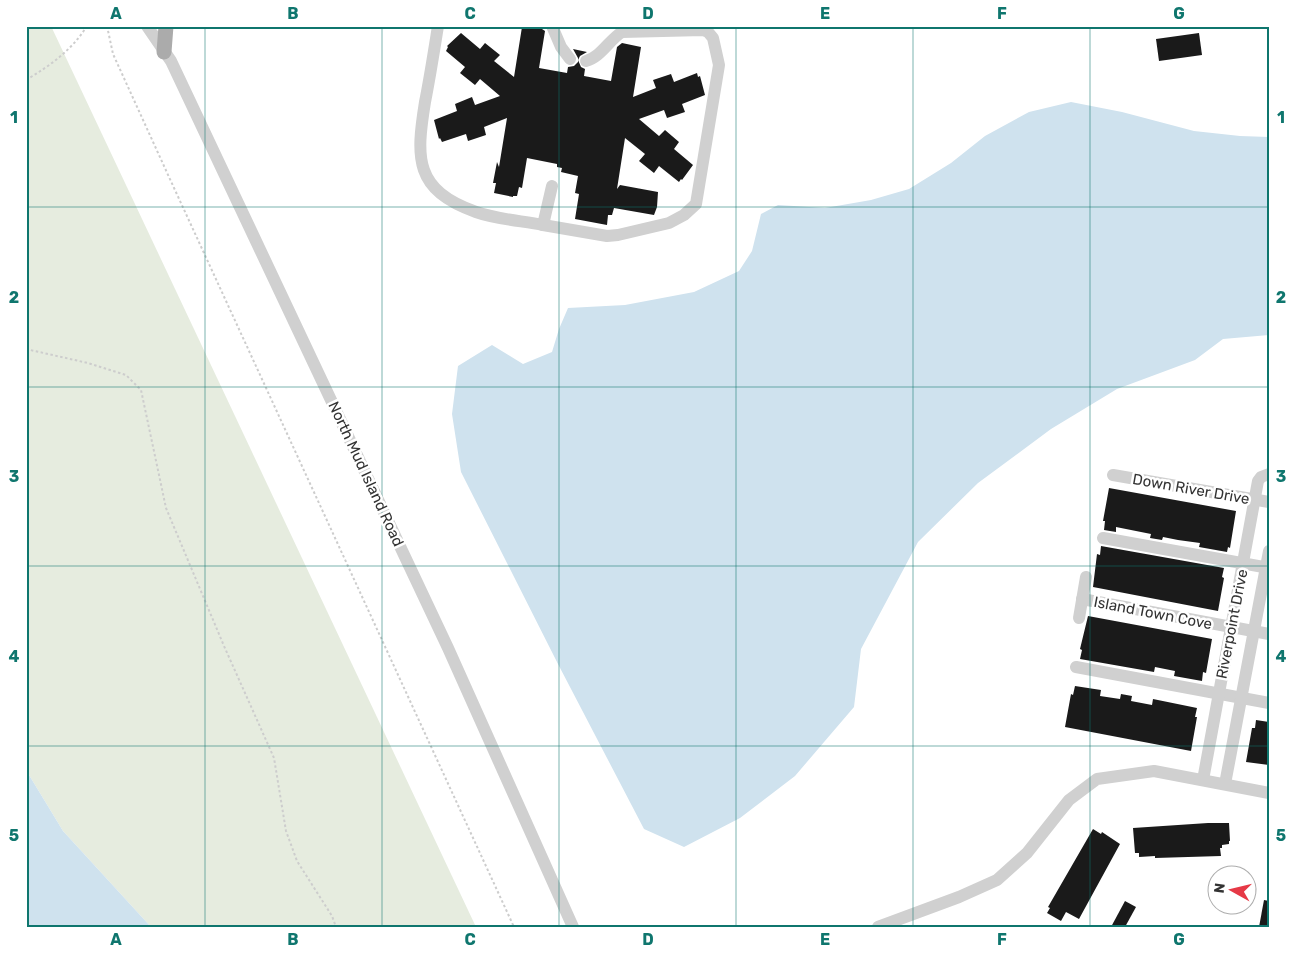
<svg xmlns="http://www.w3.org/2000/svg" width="1295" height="953" viewBox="0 0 1295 953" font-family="Rubik,sans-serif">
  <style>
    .green { fill: #e6ecdf }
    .water { fill: #cfe2ee }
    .building { fill: #1a1a1a }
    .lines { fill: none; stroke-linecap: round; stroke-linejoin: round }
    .path { stroke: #cdcdcd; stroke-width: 2; stroke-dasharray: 2.5 2.5; stroke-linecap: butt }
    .minor { stroke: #d0d0d0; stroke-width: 12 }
    .major { stroke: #ababab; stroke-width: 15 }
    .grid { fill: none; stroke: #0f766e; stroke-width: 1; stroke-opacity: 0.55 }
    .labels { text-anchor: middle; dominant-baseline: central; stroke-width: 5; stroke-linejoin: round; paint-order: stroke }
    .street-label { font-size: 15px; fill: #333; stroke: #fff }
    .neatline { fill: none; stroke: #0f766e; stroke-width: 2 }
    .grid-label { font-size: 16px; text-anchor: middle; font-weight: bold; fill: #0f766e }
  </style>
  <rect width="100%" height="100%" fill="#fff"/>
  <path class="green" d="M26 26H51L476 927H151L63 831 26 770Z"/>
  <g class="water">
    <path d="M1071 102 1122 112 1194 131 1240 136 1269 137V335L1223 339 1195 360 1117 389 1051 429 978 483 918 542 861 649 854 707 795 776 740 818 684 847 644 829 558 664 461 472 452 414 458 366 492 345 523 364 552 352 559 329 568 308 625 305 694 292 739 271 752 251 761 214 778 205 825 208 871 200 909 189 951 163 985 136 1029 112Z"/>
    <path d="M26 770 63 831 151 927H26Z"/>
  </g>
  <g class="building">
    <path d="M522 27 542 29 545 31 539 68 567 73 568 67 574 66 578 62V58L573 49 587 52 580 56 578 60 581 67 585 69 584 76 611 81 617 47 622 43 641 47 633 97 656 88 653 80 671 74 674 82 697 73 698 77 700 76 705 95 682 104 685 112 667 118 664 110 639 119 659 136 665 130 679 142 674 149 693 165 682 180 681 179 679 182 659 166 654 173 639 161 645 154 625 138 617 189 620 185 658 192 657 207 654 215 614 208 612 215H608L607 225 575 219 579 194 575 193 578 176 561 172 562 168 557 167V164L527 158 522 188 519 187 517 196H513V197L494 193 496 183H493L497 162 499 167 507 118 484 127 486 135 468 141 466 134 442 142 440 138 439 139 434 120 457 111 455 104 472 97 475 105 500 96 480 79 475 85 460 73 465 67 446 51 448 47 447 46 461 33 480 49 485 43 500 55 494 61 514 77Z"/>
    <path d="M1199 33 1202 55 1159 61 1156 39Z"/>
    <path d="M1109 488 1236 511 1230 548 1228 547 1227 552 1199 547 1200 543 1178 540 1163 537 1162 540 1150 538 1151 534 1116 527V532L1104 530 1105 521H1103Z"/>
    <path d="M1101 546 1224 568 1222 577 1224 578 1218 611 1093 587 1097 554 1100 555Z"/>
    <path d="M1088 616 1212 639 1206 673 1203 672 1202 681 1174 676 1175 671 1155 667 1154 672 1080 659 1082 650 1080 649Z"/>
    <path d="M1075 686 1101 690 1100 696 1120 699 1121 694 1132 696 1131 701 1152 705 1153 699 1197 708 1195 717H1197L1191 751 1065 727 1071 694 1073 695Z"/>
    <path d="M1256 720 1269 722V765L1246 762 1252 728H1255Z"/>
    <path d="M1208 823H1229L1230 841H1229V844L1222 845V848H1220L1221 856 1155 858V856L1139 857V853H1135L1133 828Z"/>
    <path d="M1093 829 1101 834 1102 832 1120 844 1079 919 1066 912 1061 921 1047 913 1050 908 1048 907Z"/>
    <path d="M1264 900 1269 901V927H1259Z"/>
    <path d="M1125 901 1136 907 1125 927H1111Z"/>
  </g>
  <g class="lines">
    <g class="path">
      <path d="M107 26 113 54 169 177 514 927"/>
      <path d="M26 80C51 65 71 51 87 26"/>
      <path d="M26 349 88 363 126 375 141 390 166 508 224 646 274 758 286 831 297 861 332 916 336 927"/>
    </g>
    <g class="minor">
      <path d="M147 26 171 61 448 648 573 927"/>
      <path d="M438 26C434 51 430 77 425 102 416 158 414 190 476 212 495 219 523 221 543 225L552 186"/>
      <path d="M552 26 561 47 570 59"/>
      <path d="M543 225 607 236 618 235 669 223 684 215 696 204 719 65 713 38 708 32 703 30 622 32C609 40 601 57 586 61"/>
      <path d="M1113 475 1269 502"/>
      <path d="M1103 538 1269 568"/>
      <path d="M1082 599 1269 634"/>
      <path d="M1079 618 1086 577"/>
      <path d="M1076 667 1269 703"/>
      <path d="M1203 780 1258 481 1261 477 1269 474"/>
      <path d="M1225 784 1269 551"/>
      <path d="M878 927 959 897 997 880 1027 853 1069 800 1097 779 1154 771 1269 793"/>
    </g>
    <path class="major" d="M164 52 166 26"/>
  </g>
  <path class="grid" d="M205 26V927M382 26V927M559 26V927M736 26V927M913 26V927M1090 26V927M26 207H1269M26 387H1269M26 566H1269M26 746H1269"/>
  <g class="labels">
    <g class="street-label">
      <text transform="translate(366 474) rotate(65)">North Mud Island Road</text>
      <text transform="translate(1191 489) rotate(10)">Down River Drive</text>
      <text transform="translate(1153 613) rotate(11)">Island Town Cove</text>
      <text transform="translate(1232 624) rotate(-79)">Riverpoint Drive</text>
    </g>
  </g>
  <rect width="1295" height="953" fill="none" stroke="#ffffff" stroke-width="55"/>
  <g transform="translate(1232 890) rotate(278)"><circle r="24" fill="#ffffff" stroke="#adadad"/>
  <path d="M0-4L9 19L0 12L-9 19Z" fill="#e63946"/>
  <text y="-8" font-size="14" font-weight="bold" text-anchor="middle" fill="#333333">N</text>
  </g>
  <rect x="28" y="28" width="1240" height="898" class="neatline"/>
  <g class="grid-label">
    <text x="116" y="19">A</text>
    <text x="293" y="19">B</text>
    <text x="470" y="19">C</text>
    <text x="648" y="19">D</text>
    <text x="825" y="19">E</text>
    <text x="1002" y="19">F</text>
    <text x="1179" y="19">G</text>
    <text x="14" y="123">1</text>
    <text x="1281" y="123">1</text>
    <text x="14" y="303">2</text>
    <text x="1281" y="303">2</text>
    <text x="14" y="482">3</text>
    <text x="1281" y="482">3</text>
    <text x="14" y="662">4</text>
    <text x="1281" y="662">4</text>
    <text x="14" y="841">5</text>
    <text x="1281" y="841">5</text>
    <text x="116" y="945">A</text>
    <text x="293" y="945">B</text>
    <text x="470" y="945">C</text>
    <text x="648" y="945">D</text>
    <text x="825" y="945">E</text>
    <text x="1002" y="945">F</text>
    <text x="1179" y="945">G</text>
  </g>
</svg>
